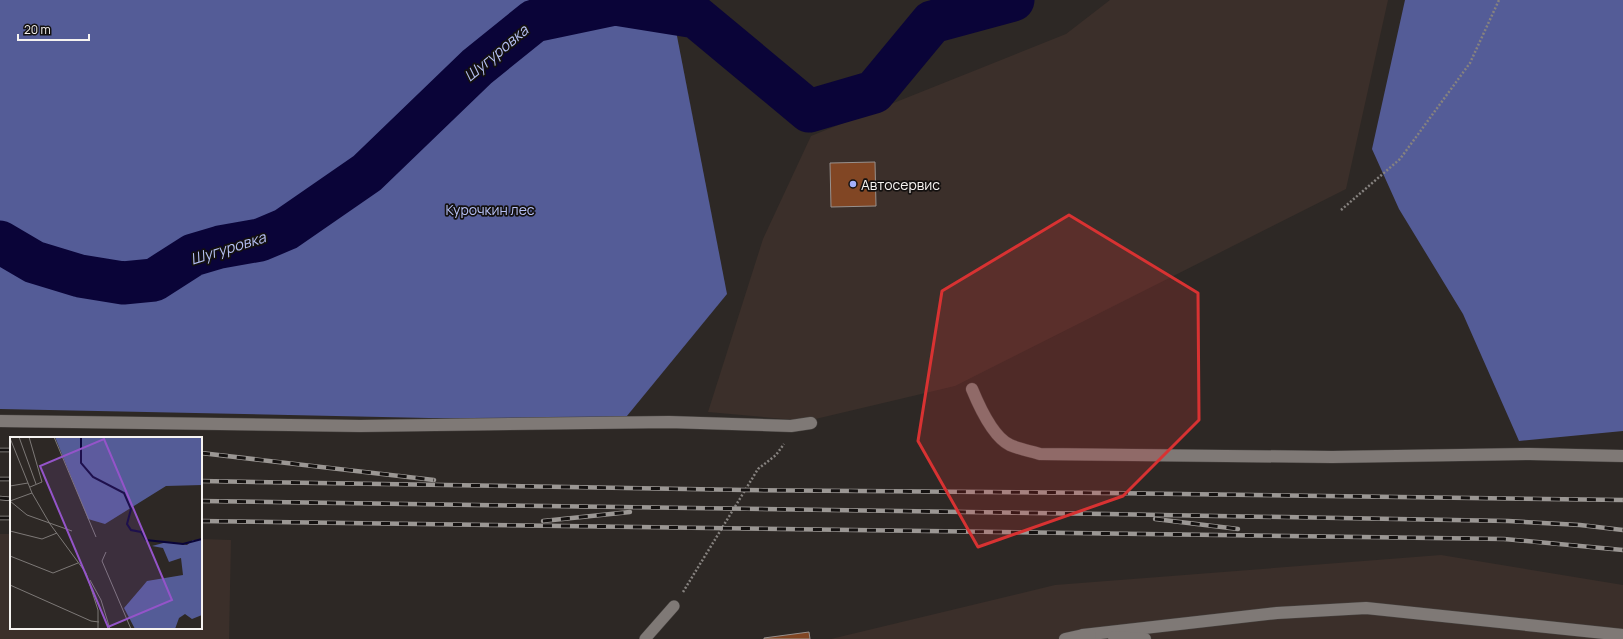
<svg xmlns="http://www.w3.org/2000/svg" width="1623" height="639" viewBox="0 0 1623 639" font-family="Manrope,sans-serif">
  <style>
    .built { fill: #3b2f2a }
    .forest { fill: #545c97 }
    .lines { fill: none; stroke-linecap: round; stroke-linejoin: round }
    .river { stroke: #0a0438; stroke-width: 43 }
    .building { fill: #814624; stroke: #98918e }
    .lane-casing { stroke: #474340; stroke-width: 12 }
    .street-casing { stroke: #474340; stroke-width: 13 }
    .path { stroke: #86827f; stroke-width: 2.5; stroke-dasharray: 2 2; stroke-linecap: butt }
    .lane { stroke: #7f7976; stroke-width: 11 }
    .street { stroke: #7f7976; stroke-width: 12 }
    .rail-casing { stroke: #9b9794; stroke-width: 4.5 }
    .rail { stroke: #141110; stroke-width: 3; stroke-dasharray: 9; stroke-linecap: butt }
    .marked { fill: #d83232; fill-opacity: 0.2; stroke: #d83232; stroke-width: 3; stroke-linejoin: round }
    .poi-dot { fill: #a4b1fc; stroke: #141110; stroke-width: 1.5 }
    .labels { text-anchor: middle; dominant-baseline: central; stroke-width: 3.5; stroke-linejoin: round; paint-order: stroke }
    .poi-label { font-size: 14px; fill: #f6f3f1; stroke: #141110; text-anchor: start }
    .park-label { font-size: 14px; fill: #b6c0f4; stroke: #141110 }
    .water-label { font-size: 15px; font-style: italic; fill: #b6c0f4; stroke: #141110 }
    .inset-river { fill: none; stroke: #0a0438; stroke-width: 2 }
    .inset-road { fill: none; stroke: #7d7977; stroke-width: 1 }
    .view { fill: #9454c9; fill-opacity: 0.15; stroke: #9454c9; stroke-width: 2 }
    .inset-edge { fill: none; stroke: #f6f3f1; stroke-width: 2 }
  </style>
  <rect width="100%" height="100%" fill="#2d2825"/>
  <g class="built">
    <path d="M1110 0H1388L1346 189 955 386 807 421 708 412 763 239 811 136 1066 34Z"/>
    <path d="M0 534H11V628H201V539L231 540 229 639H0Z"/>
    <path d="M1441 555 1623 585V639H831L1055 585Z"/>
  </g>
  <g class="forest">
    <path d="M0 0H670L727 294 622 422 0 409Z"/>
    <path d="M1405 0H1623V431L1519 441 1463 314 1399 209 1372 149Z"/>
  </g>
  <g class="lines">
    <path class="river" d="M0 242 34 262 80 276 123 283 154 280 193 255 220 247 260 240 286 229 367 173 477 67 534 21 615 4 696 17 809 111 874 92 932 22 1013 0"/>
  </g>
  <g class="building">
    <path d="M875 162 876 206 831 207 830 163Z"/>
    <path d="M809 632 810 639H764V638Z"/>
  </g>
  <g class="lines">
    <g class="lane-casing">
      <path id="lane" d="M645 639 674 606"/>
    </g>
    <g class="street-casing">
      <g id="street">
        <path d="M972 389C979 406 993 437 1010 445 1019 449 1030 451 1040 454L1332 457 1530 454 1623 456"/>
        <path d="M0 421 360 426 669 422 791 426 811 423"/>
        <path d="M1083 635 1277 613 1366 608 1623 635"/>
        <path d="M1114 637 1145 639"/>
        <path d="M1065 639 1083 635H1090"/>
      </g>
    </g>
    <g class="path">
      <path d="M1341 210 1400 159 1470 63 1499 0"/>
      <path d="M683 592 758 469 776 455 784 444"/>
    </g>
    <use href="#lane" class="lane"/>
    <use href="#street" class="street"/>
    <g class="rail-casing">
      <g id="rail">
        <path d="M0 450H11"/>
        <path d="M201 453 434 480"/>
        <path d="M0 479H11"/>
        <path d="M201 481 745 490 1107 493 1623 500"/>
        <path d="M0 498 11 499"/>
        <path d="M201 501 1107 514 1508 521 1580 525 1623 530"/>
        <path d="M0 518H11"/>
        <path d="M1155 519 1238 529"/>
        <path d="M201 521 1504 539 1623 550"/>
        <path d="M543 521 630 512"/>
      </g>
    </g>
    <use href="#rail" class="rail"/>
  </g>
  <path class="marked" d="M1069 215 1198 293 1199 420 1123 496 978 547 918 441 942 291Z"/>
  <circle class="poi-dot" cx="853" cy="184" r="4"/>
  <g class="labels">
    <g class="poi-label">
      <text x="861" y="184">Автосервис</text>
    </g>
    <g class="park-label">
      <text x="490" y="209">Курочкин лес</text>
    </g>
    <g class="water-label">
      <text transform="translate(496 53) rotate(-40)">Шугуровка</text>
      <text transform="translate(228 248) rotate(-17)">Шугуровка</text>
    </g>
  </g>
  <g transform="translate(10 437)">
    <rect width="192" height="192" fill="#2d2825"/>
    <path d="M45 0H192V48L156 49 95 87 78 82ZM183 103H192V178L182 182 175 177 169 181 165 192H125L114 171 132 150 137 144 173 138 171 121 159 125 153 111 142 109 157 105 177 108Z" fill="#545c97"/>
    <path class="inset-river" d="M71 0V26L83 40 114 56 121 72 117 87 121 93 131 95 136 103 173 107 192 102"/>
    <path class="inset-road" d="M9 0 26 47M19 0 32 45 20 50M44 0 86 100M0 1 22 56 40 87 76 136 88 173V192M0 49 18 46M0 64 17 78 62 94M0 64 22 56M0 94 32 102 47 96M96 115 92 124 121 192M0 119 43 136 68 126M80 143 91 163 100 192M0 148 81 184 89 185"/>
    <path class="view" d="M94 2 162 163 98 190 30 29Z"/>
    <rect width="192" height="192" class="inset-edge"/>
  </g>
  <path d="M18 34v6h71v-6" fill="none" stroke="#f6f3f1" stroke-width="2"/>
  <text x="24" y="34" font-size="12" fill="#f6f3f1" stroke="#141110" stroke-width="3" paint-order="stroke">20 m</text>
</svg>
